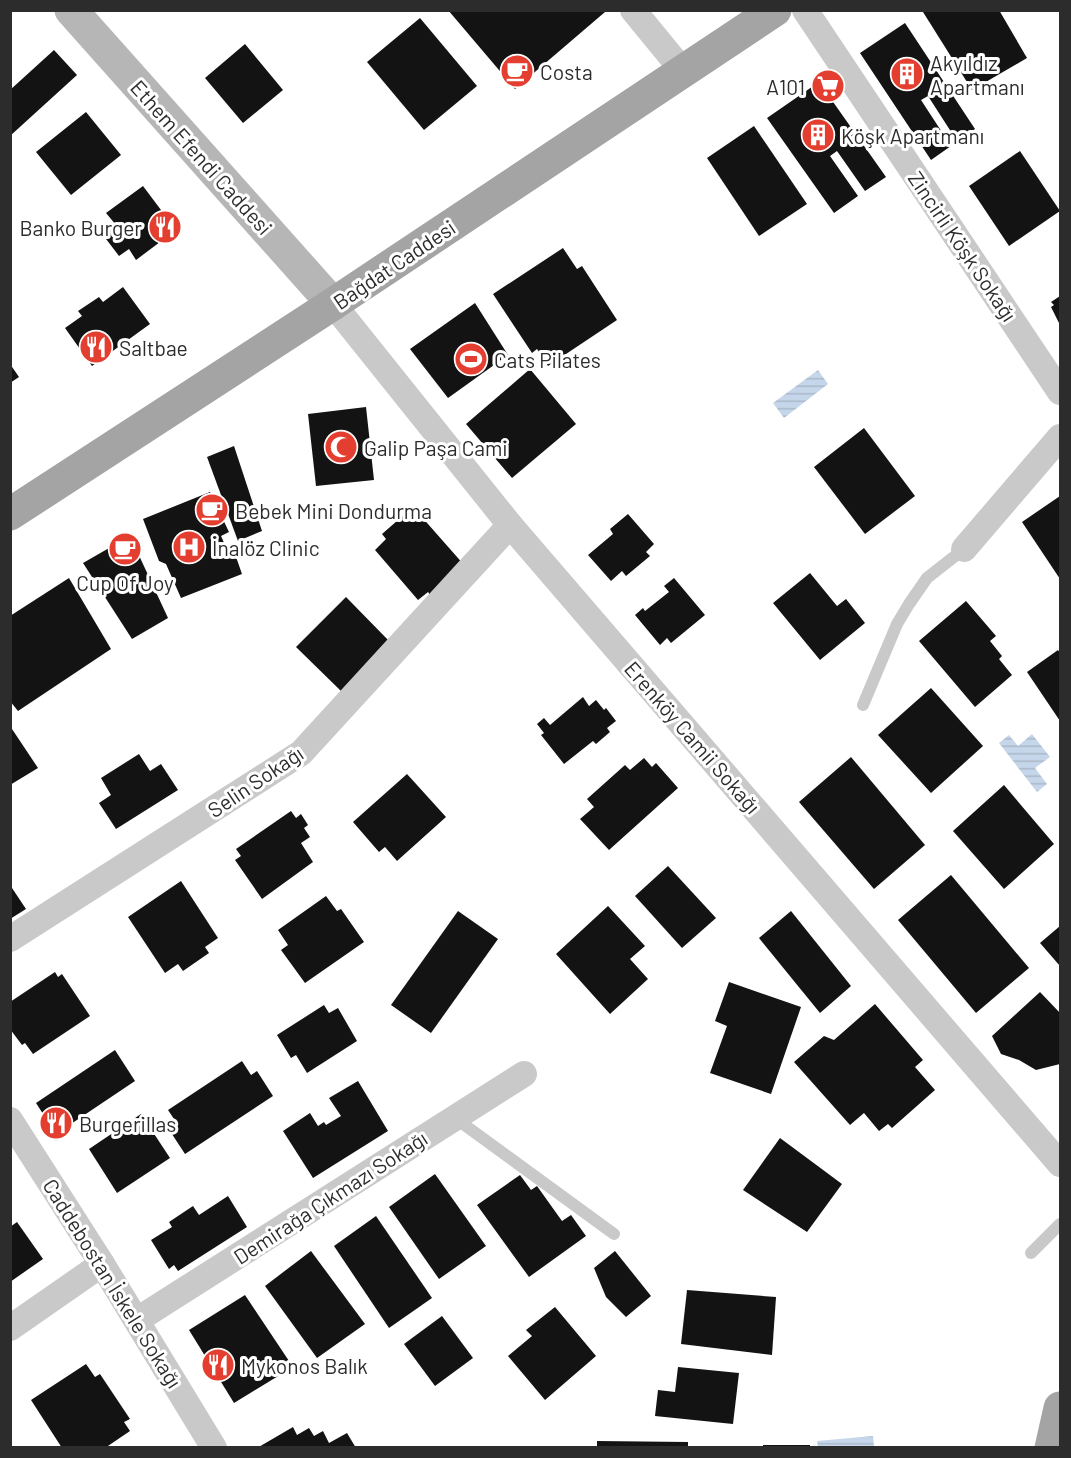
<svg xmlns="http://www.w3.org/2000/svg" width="1071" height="1458" viewBox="0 0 1071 1458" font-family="Barlow,sans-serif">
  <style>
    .water { fill: url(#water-rules) }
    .building { fill: #131313 }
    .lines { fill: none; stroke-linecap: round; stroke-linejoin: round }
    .service { stroke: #c9c9c9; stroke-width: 12 }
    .minor { stroke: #c9c9c9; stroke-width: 26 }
    .secondary { stroke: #b6b6b6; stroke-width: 33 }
    .primary { stroke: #a4a4a4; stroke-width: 33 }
    .labels { text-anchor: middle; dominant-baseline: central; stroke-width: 6; stroke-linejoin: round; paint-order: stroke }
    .poi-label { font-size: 21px; fill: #2c2c2c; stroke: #fff; text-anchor: start }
    .street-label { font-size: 21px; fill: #2c2c2c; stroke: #fff }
  </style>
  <defs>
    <pattern id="water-rules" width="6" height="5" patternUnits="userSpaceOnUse" patternTransform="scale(1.5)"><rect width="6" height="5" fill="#c6d6ea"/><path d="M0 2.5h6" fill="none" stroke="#aab8c9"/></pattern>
  </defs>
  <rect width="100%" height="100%" fill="#fff"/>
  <g class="water">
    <path d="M818 370 828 384 784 418 773 403Z"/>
    <path d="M1032 734 1050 757 1035 768 1047 784 1037 792 999 743 1009 735 1018 746Z"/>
    <path d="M873 1436 874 1447H818L817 1441Z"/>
  </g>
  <g class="building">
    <path d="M448 10H603L605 12 515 89Z"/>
    <path d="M927 10H999L1027 58 972 90 923 12Z"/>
    <path d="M420 18 477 86 424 130 367 62Z"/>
    <path d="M905 23 975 129 957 141 928 96 921 100 951 146 931 160 860 53Z"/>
    <path d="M245 44 283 90 243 123 205 78Z"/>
    <path d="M54 50 77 75 10 136V90Z"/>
    <path d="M819 82 886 177 865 191 837 151 830 156 858 196 834 213 767 118Z"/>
    <path d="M86 112 121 155 71 195 36 152Z"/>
    <path d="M754 126 807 204 759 236 707 158Z"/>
    <path d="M1020 151 1060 211 1009 246 969 186Z"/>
    <path d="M143 186 176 230 136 260 129 249 119 256 103 235 116 225 106 213Z"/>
    <path d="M563 248 577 269 582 266 617 320 548 366 537 349 532 353 493 294Z"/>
    <path d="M123 287 150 324 92 366 65 328 82 316 78 311 99 297 103 302Z"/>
    <path d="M1060 296V325L1051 307 1054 305 1051 302Z"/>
    <path d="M475 303 508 355 448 398 410 349Z"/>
    <path d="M10 364 19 377 10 383Z"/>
    <path d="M530 369 576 424 512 478 466 424Z"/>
    <path d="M366 407 374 480 316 486 308 414Z"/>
    <path d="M864 428 915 496 865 534 814 467Z"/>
    <path d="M234 446 262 531 238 541 207 457Z"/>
    <path d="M210 492 229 532 221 536 230 556 235 554 242 574 181 598 166 564 159 561 143 519Z"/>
    <path d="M1060 496V579L1022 522Z"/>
    <path d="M413 507 465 566 431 596 428 592 418 600 375 550 386 539 382 534Z"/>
    <path d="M628 514 654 544 646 552 650 556 626 576 622 571 611 581 588 555 613 534 610 529Z"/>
    <path d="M130 536 168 618 132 639 83 563Z"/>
    <path d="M810 573 837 606 846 599 865 623 820 660 773 603Z"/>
    <path d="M69 578 111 649 18 711 10 701V616Z"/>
    <path d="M674 578 705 615 671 643 667 638 660 645 635 615 643 608 645 611 669 592 664 586Z"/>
    <path d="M346 597 391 643 342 692 296 647Z"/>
    <path d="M966 601 996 636 990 641 1002 656 999 659 1012 675 975 707 919 641Z"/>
    <path d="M1058 650 1060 653V721L1027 672Z"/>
    <path d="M931 688 983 746 931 793 878 735Z"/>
    <path d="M583 697 589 706 596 700 604 710 606 708 616 721 607 728 610 732 596 744 593 741 564 764 541 735 544 733 537 724 544 718 550 725Z"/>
    <path d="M10 726 38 768 10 785Z"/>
    <path d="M139 754 150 771 161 764 178 790 116 829 99 803 111 795 101 778Z"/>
    <path d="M851 757 925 845 874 889 799 802Z"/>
    <path d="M644 758 652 767 656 763 678 788 609 850 580 819 594 807 587 799 625 765 630 770Z"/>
    <path d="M407 774 446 817 397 861 385 847 379 852 353 822Z"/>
    <path d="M1004 785 1054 844 1004 889 953 831Z"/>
    <path d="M291 811 296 818 301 814 308 825 304 828 310 837 301 843 313 862 262 899 235 860 241 856 236 849Z"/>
    <path d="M668 866 716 918 682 948 635 896Z"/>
    <path d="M951 875 1029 968 976 1013 898 920Z"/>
    <path d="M181 881 218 938 205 947 209 953 183 971 178 964 165 973 128 917Z"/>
    <path d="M10 885 26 909 10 919Z"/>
    <path d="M326 896 337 911 341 909 364 942 305 983 281 950 288 945 278 930Z"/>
    <path d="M608 906 645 946 630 959 648 979 610 1014 556 954Z"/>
    <path d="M458 911 498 939 431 1033 391 1005Z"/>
    <path d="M791 911 851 986 820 1013 759 938Z"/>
    <path d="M1060 926V966L1040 943Z"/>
    <path d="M55 972 58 977 62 974 90 1016 33 1054 25 1043 22 1045 10 1029V1002Z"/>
    <path d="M729 982 801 1007 771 1094 710 1073 727 1026 715 1021Z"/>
    <path d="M1040 992 1060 1013V1064L1036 1070 1019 1060 1001 1054 992 1036Z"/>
    <path d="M875 1004 923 1060 915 1067 935 1090 892 1128 888 1124 879 1131 864 1113 850 1125 794 1062 824 1036 834 1040Z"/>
    <path d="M324 1005 329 1013 338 1008 357 1041 307 1073 296 1055 291 1058 277 1035Z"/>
    <path d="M115 1050 135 1081 56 1134 36 1103Z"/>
    <path d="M242 1061 251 1075 257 1071 273 1096 185 1154 168 1128 176 1122 168 1110Z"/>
    <path d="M358 1081 388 1131 313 1178 283 1131 310 1113 318 1126 324 1122 326 1125 341 1116 329 1098Z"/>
    <path d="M141 1114 170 1158 117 1193 89 1149Z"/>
    <path d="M780 1138 842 1184 807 1232 743 1190Z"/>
    <path d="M435 1174 486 1246 439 1279 389 1207Z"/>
    <path d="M520 1175 531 1190 537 1186 562 1221 571 1215 586 1236 529 1277 477 1205Z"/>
    <path d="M228 1196 247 1227 178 1271 174 1265 169 1269 151 1240 172 1227 169 1222 193 1206 199 1215Z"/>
    <path d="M376 1216 432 1298 389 1328 334 1246Z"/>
    <path d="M17 1222 43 1259 10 1282V1227Z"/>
    <path d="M311 1251 365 1324 317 1358 265 1286Z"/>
    <path d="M615 1251 651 1296 626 1317 606 1297 594 1268Z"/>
    <path d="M687 1290 776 1297 772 1355 681 1344Z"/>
    <path d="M245 1295 293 1367 234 1403 189 1330Z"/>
    <path d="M555 1307 596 1356 545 1400 508 1356 532 1336 526 1330Z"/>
    <path d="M442 1316 473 1358 435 1386 404 1344Z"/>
    <path d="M86 1364 95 1377 100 1374 130 1419 124 1422 130 1431 105 1448H62L31 1400Z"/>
    <path d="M678 1367 739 1373 733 1424 655 1416 658 1390 675 1392Z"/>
    <path d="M293 1427 297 1435 309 1428 314 1436 323 1431 329 1443 347 1433 356 1448H257Z"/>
    <path d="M597 1441 688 1442V1448H597Z"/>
    <rect x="763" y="1445" width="47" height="3"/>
  </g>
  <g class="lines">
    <g class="service">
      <path d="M863 705 897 624 909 604 927 578 964 549"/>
      <path d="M455 1118 614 1234"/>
      <path d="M1031 1253 1060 1224"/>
    </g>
    <g class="minor">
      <path d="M633 10 683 71"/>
      <path d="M805 10 1060 392"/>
      <path d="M333 304 510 525 1060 1164"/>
      <path d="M964 549 1060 437"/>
      <path d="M10 939 301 753 510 525"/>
      <path d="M10 1120 102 1264 214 1448"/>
      <path d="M137 1320 524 1074"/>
      <path d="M10 1328 102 1264"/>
    </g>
    <path class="secondary" d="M71 10 333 304"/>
    <g class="primary">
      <path d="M10 514 333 304 775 10"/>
      <path d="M1051 1448 1060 1408"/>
    </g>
  </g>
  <defs>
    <g id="cafe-disc" transform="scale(1.725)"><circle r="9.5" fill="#e33e2f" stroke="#fff"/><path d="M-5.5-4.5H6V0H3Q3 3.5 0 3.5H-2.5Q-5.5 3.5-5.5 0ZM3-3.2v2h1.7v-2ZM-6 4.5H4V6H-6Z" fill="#fff"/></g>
    <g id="building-disc" transform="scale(1.725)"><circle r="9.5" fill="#e33e2f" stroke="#fff"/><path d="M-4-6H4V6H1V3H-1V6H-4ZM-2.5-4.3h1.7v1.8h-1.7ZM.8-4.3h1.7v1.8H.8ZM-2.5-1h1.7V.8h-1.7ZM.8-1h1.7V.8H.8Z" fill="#fff"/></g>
    <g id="supermarket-disc" transform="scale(1.725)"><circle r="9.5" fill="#e33e2f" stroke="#fff"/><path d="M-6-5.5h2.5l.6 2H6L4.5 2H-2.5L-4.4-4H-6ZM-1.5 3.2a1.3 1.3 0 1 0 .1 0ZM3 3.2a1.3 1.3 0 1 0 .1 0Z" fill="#fff"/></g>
    <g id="restaurant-disc" transform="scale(1.725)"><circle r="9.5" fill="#e33e2f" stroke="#fff"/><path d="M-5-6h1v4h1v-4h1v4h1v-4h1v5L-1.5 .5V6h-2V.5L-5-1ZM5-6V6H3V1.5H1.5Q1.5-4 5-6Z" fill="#fff"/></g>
    <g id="stadium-disc" transform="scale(1.725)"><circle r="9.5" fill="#e33e2f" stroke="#fff"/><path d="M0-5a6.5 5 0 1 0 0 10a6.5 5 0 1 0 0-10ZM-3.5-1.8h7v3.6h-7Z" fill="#fff"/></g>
    <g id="mosque-disc" transform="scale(1.725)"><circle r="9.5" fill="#e33e2f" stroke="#fff"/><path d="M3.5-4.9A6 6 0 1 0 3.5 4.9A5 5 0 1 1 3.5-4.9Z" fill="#fff"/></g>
    <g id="hospital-disc" transform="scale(1.725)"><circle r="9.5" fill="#e33e2f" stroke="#fff"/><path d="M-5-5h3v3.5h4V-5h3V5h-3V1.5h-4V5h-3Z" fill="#fff"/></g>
  </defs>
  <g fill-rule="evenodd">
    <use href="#cafe-disc" x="517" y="71"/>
    <use href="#building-disc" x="907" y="74"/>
    <use href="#supermarket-disc" x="828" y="86"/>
    <use href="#building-disc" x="818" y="135"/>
    <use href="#restaurant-disc" x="165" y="227"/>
    <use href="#restaurant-disc" x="96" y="347"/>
    <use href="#stadium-disc" x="471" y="359"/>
    <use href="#mosque-disc" x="341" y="447"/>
    <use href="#cafe-disc" x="212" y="510"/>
    <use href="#hospital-disc" x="189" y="547"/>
    <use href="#cafe-disc" x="125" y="549"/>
    <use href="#restaurant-disc" x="56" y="1123"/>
    <use href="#restaurant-disc" x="218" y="1365"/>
  </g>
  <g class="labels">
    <g class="poi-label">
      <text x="930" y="62">Akyıldız<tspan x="930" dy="24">Apartmanı</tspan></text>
      <text x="540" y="71">Costa</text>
      <text x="805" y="86" text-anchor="end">A101</text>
      <text x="841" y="135">Köşk Apartmanı</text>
      <text x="142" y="227" text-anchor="end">Banko Burger</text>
      <text x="119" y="347">Saltbae</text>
      <text x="494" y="359">Cats Pilates</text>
      <text x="364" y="447">Galip Paşa Cami</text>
      <text x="235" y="510">Bebek Mini Dondurma</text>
      <text x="212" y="547">İnalöz Clinic</text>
      <text x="125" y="582" text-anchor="middle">Cup Of Joy</text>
      <text x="79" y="1123">Burgerillas</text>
      <text x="241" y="1365">Mykonos Balık</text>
    </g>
    <g class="street-label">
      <text transform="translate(202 157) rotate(48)">Ethem Efendi Caddesi</text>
      <text transform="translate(963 246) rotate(56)">Zincirli Köşk Sokağı</text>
      <text transform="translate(394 264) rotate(-34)">Bağdat Caddesi</text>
      <text transform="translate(693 737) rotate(49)">Erenköy Camii Sokağı</text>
      <text transform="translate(255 781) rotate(-34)">Selin Sokağı</text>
      <text transform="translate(330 1197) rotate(-33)">Demirağa Çıkmazı Sokağı</text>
      <text transform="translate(113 1283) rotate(58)">Caddebostan İskele Sokağı</text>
    </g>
  </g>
  <rect width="1071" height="1458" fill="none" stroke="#2c2c2c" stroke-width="24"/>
</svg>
